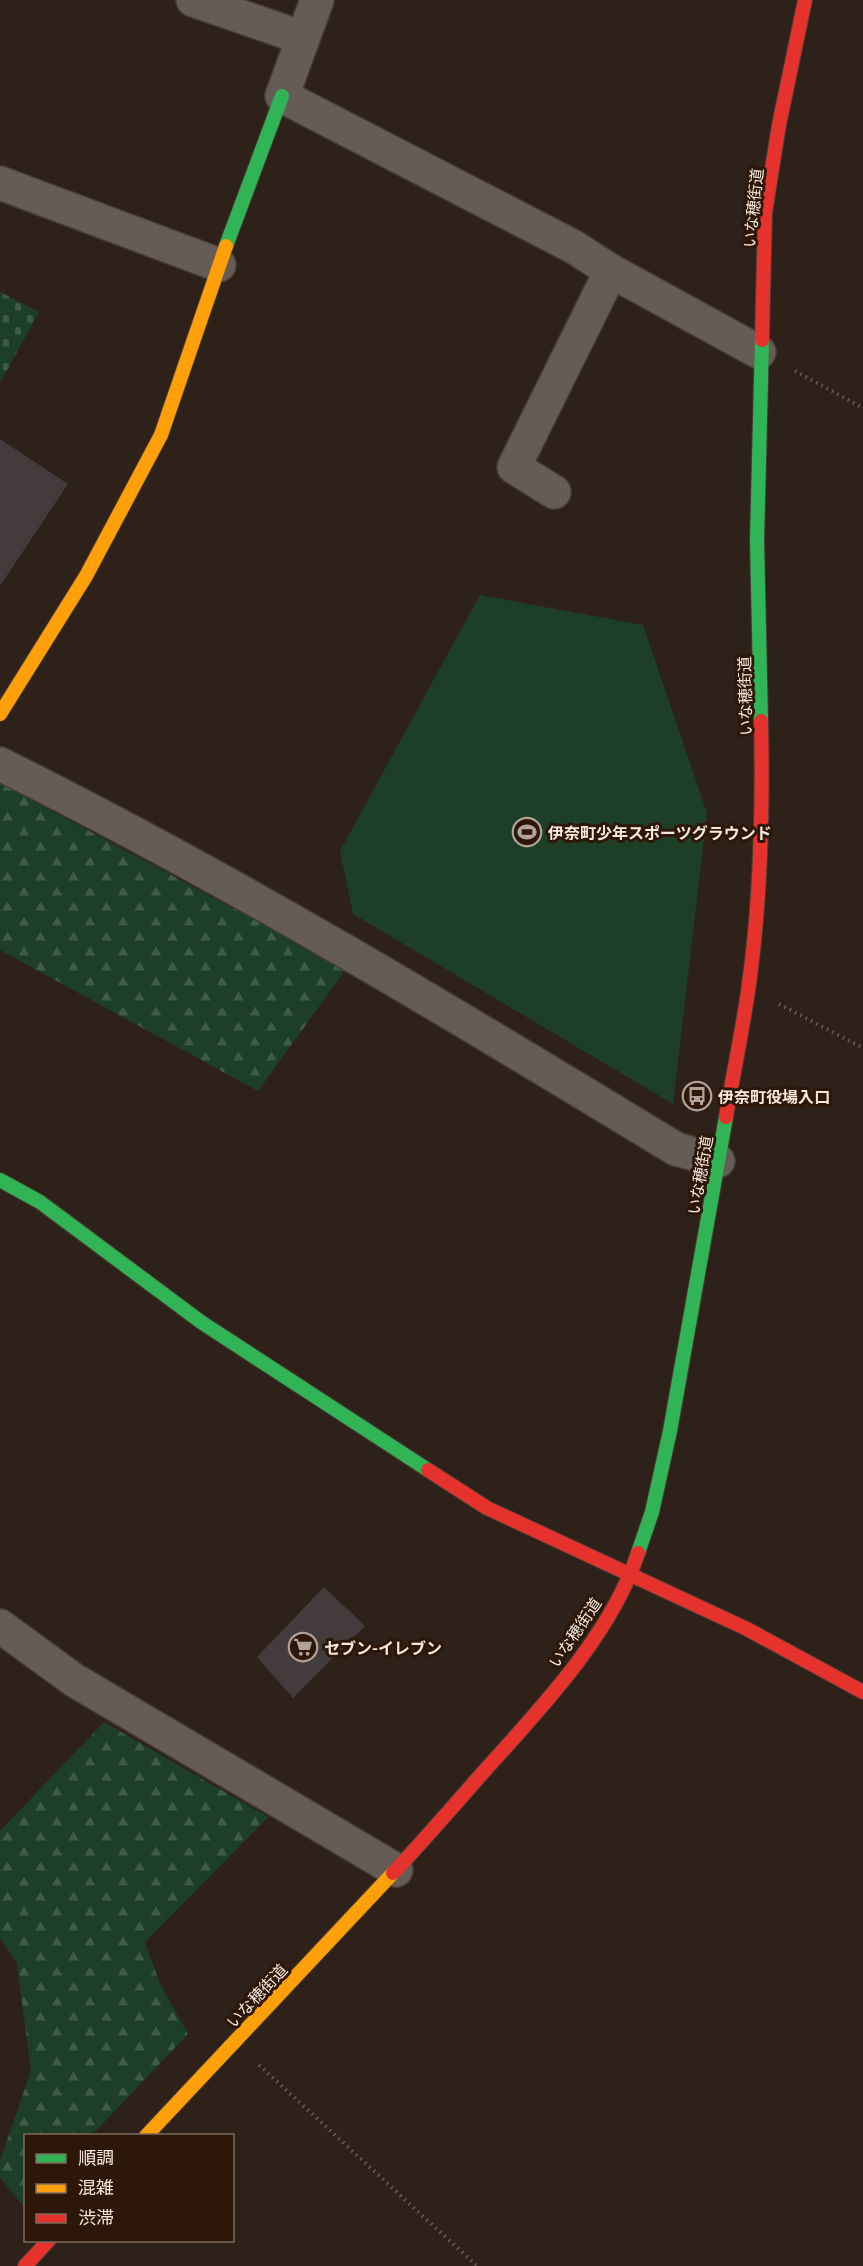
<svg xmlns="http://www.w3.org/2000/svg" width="863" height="2266" viewBox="0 0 863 2266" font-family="Georgia,'Noto Sans JP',serif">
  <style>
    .grass { fill: #1d3f28 }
    .forest { fill: url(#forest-firs) }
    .cemetery { fill: url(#cemetery-stones) }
    .building { fill: #433b3c }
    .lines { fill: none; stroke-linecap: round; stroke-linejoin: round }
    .street-casing { stroke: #473c35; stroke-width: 36 }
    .fast-casing { stroke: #473c35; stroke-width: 16 }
    .slow-casing { stroke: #473c35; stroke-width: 16 }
    .jam-casing { stroke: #473c35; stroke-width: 16 }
    .path { stroke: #675e59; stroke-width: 4; stroke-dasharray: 1.5 4.5; stroke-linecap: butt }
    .street { stroke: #665c56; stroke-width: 33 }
    .fast { stroke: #30b455; stroke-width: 14 }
    .slow { stroke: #ff9f0a; stroke-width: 14 }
    .jam { stroke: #e5322d; stroke-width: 14 }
    .labels { text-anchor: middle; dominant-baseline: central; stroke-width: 6; stroke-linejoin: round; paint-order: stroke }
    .street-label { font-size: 16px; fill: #f7e8de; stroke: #2c1708 }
    .poi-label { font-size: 16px; font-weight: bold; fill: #f7e8de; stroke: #2c1708; text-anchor: start }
  </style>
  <defs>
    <pattern id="forest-firs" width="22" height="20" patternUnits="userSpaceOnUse" patternTransform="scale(1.5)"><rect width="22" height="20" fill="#1d3f28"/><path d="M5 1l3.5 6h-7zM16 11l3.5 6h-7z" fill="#3f5b47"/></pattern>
    <pattern id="cemetery-stones" width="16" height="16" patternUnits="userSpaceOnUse" patternTransform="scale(1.5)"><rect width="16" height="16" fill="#1d3f28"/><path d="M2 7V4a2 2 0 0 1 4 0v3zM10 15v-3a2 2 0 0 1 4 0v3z" fill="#3f5b47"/></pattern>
  </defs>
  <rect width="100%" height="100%" fill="#2e2119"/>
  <path class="grass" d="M480 595 643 625 707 813 673 1104 353 914 340 851Z"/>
  <g class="forest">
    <path d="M0 783 346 969 258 1091 0 950Z"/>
    <path d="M104 1722 268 1817 145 1942 160 1984 188 2034 92 2135 26 2136 24 2207 0 2177V2161L31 2071 17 1964 0 1938V1831Z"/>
  </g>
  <path class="cemetery" d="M0 292 39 312 0 383Z"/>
  <g class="building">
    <path d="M0 439 68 484 0 586Z"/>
    <path d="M324 1587 365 1626 293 1698 257 1657Z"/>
  </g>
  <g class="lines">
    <g class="street-casing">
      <g id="street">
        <path d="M193 0 303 38"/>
        <path d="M317 0 282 96 574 247 611 271 759 352"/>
        <path d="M0 183 219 265"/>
        <path d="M554 492 514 467 611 271"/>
        <path d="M0 764C233 880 454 1014 676 1149L718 1161"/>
        <path d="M0 1626 74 1680 396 1870"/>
      </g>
    </g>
    <g class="fast-casing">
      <g id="fast">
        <path d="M226 246 282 96"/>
        <path d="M761 721 757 540 762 340"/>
        <path d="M0 1180 40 1202 201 1322 428 1470"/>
        <path d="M638 1553 652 1512 670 1431 726 1117"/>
      </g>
    </g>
    <g class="slow-casing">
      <g id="slow">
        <path d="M0 714 86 576 161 435 226 246"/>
        <path d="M146 2136 393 1873"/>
      </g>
    </g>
    <g class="jam-casing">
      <g id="jam">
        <path d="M762 340 765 213 779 125 805 0"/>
        <path d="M726 1117C733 1075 742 1033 748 991 761 902 763 810 761 721"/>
        <path d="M428 1470 487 1508 747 1629 863 1692"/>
        <path d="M393 1873C425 1839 456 1803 487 1768 543 1706 612 1633 638 1553"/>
        <path d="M25 2266 49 2240"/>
      </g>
    </g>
    <g class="path">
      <path d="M795 371 863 408"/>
      <path d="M779 1004 863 1048"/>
      <path d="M259 2065 477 2266"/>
    </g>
    <use href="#street" class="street"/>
    <use href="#fast" class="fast"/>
    <use href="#slow" class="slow"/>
    <use href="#jam" class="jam"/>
  </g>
  <defs>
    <g id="stadium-ring" transform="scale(1.5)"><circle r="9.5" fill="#2c1708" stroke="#b1a299" stroke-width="1.5"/><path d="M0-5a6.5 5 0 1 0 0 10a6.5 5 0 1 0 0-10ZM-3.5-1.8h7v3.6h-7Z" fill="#b1a299"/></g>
    <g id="bus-ring" transform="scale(1.5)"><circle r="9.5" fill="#2c1708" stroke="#b1a299" stroke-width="1.5"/><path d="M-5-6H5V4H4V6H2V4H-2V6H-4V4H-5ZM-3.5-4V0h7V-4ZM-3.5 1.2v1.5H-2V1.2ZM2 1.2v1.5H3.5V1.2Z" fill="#b1a299"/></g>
    <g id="supermarket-ring" transform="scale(1.5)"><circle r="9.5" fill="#2c1708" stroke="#b1a299" stroke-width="1.5"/><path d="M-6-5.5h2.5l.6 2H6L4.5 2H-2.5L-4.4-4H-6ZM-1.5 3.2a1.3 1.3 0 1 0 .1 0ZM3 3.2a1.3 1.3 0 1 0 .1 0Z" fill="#b1a299"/></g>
  </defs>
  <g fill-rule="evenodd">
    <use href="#stadium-ring" x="527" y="832"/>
    <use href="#bus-ring" x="697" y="1096"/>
    <use href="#supermarket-ring" x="303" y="1647"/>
  </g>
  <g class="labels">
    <g class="street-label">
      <text transform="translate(752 208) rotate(-84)">いな穂街道</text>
      <text transform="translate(744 696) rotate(-91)">いな穂街道</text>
      <text transform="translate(699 1175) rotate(-80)">いな穂街道</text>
      <text transform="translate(574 1632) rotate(-56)">いな穂街道</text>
      <text transform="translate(256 1995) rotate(-47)">いな穂街道</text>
    </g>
    <g class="poi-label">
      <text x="548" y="832">伊奈町少年スポーツグラウンド</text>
      <text x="718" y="1096">伊奈町役場入口</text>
      <text x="324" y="1647">セブン-イレブン</text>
    </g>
  </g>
  <rect x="24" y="2134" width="210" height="108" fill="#2c1708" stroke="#7d6b5e" stroke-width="1.5"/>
  <rect x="36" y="2154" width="30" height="9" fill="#30b455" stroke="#7d6b5e" stroke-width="1.5"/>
  <text x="78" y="2164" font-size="18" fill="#f7e8de">順調</text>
  <rect x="36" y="2184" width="30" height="9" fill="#ff9f0a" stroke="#7d6b5e" stroke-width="1.5"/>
  <text x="78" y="2194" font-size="18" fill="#f7e8de">混雑</text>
  <rect x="36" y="2214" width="30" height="9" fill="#e5322d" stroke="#7d6b5e" stroke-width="1.5"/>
  <text x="78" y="2224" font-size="18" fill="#f7e8de">渋滞</text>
</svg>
